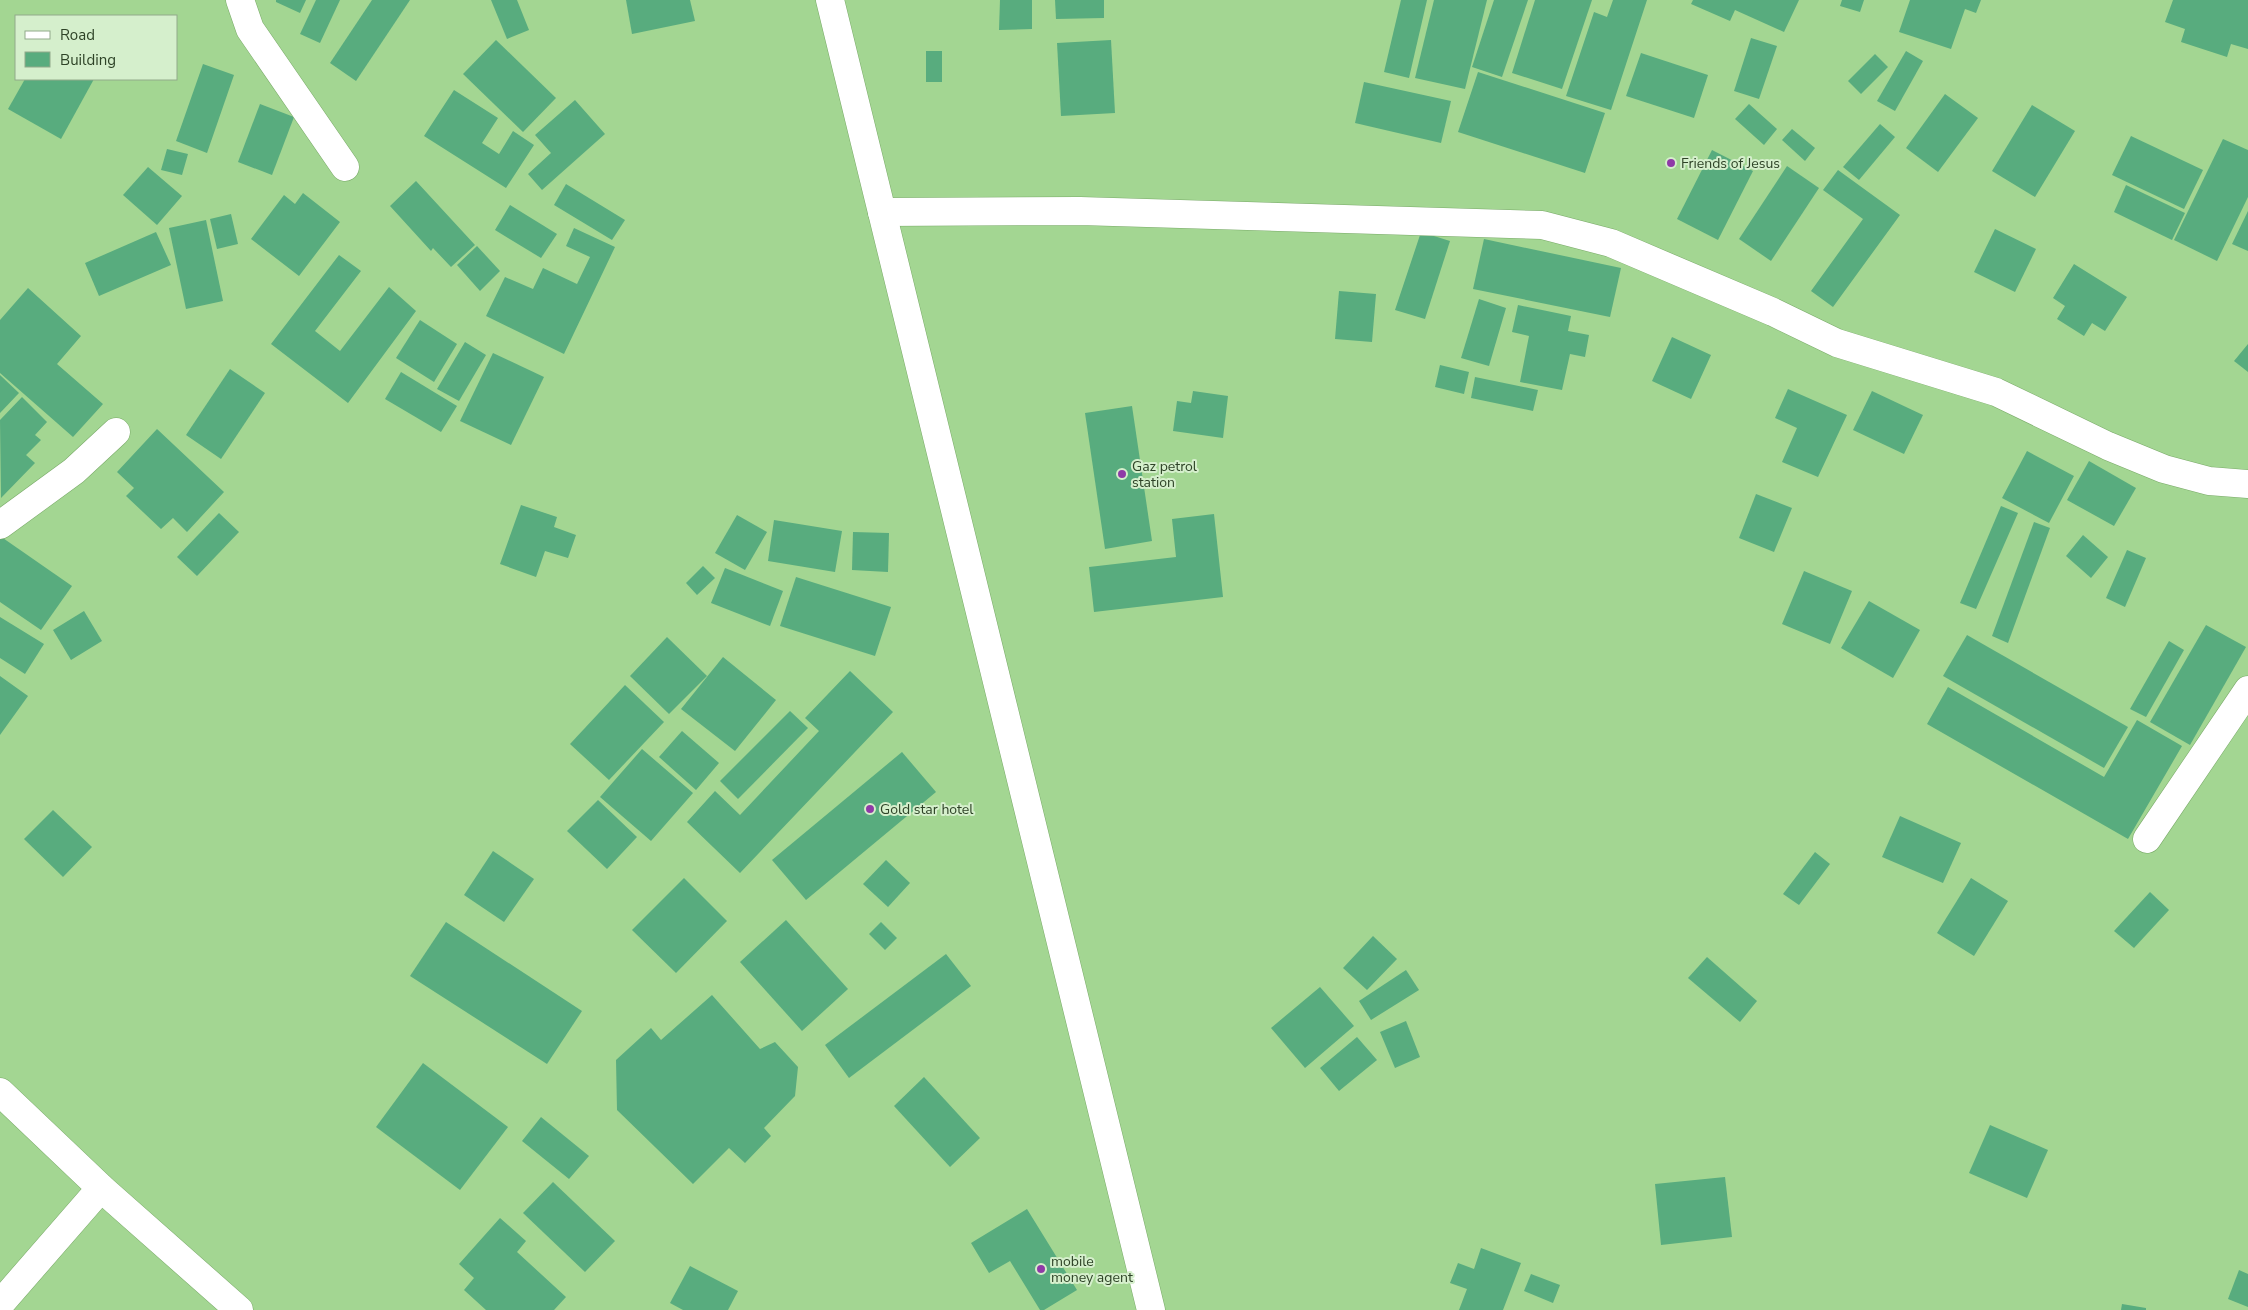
<svg xmlns="http://www.w3.org/2000/svg" width="2248" height="1310" viewBox="0 0 2248 1310" font-family="'Nunito Sans',sans-serif">
  <style>
    .building { fill: #58ac7e }
    .lines { fill: none; stroke-linecap: round; stroke-linejoin: round }
    .minor-casing { stroke: #79aa68; stroke-width: 29 }
    .highway-casing { stroke: #79aa68; stroke-width: 29 }
    .minor { stroke: #fff; stroke-width: 28 }
    .highway { stroke: #fff; stroke-width: 28 }
    .poi-dot { fill: #8f3aa7; stroke: #d5efcc; stroke-width: 2 }
    .labels { text-anchor: middle; dominant-baseline: central; stroke-width: 4; stroke-linejoin: round; paint-order: stroke }
    .poi-label { font-size: 14px; fill: #2e4327; stroke: #d5efcc; text-anchor: start }
  </style>
  <rect width="100%" height="100%" fill="#a3d692"/>
  <g class="building">
    <path d="M276 0H306L300 13 276 2Z"/>
    <path d="M316 0H340L320 43 300 34Z"/>
    <path d="M372 0H410L356 81 330 63Z"/>
    <path d="M491 0H517L529 30 507 39Z"/>
    <path d="M626 0H690L695 21 632 34Z"/>
    <path d="M1000 0H1032V29L999 30Z"/>
    <path d="M1055 0H1104V18L1056 19Z"/>
    <path d="M1401 0H1427L1409 78 1384 72Z"/>
    <path d="M1434 0H1487L1465 89 1415 78Z"/>
    <path d="M1494 0H1528L1502 77 1472 67Z"/>
    <path d="M1535 0H1592L1562 89 1512 73Z"/>
    <path d="M1613 0H1647L1611 110 1566 96 1594 12 1607 17Z"/>
    <path d="M1693 0H1799L1784 32 1735 10 1730 21 1691 4Z"/>
    <path d="M1842 0H1864L1860 12 1840 6Z"/>
    <path d="M1910 0H1981L1976 13 1965 9 1951 49 1899 32Z"/>
    <path d="M2173 0H2248V49L2231 44 2227 57 2181 42 2185 29 2165 22Z"/>
    <path d="M1751 38 1777 46 1759 99 1734 91Z"/>
    <path d="M496 40 556 98 523 132 463 74Z"/>
    <path d="M1111 40 1115 113 1061 116 1057 43Z"/>
    <rect x="926" y="51" width="16" height="31"/>
    <path d="M1906 51 1923 61 1895 111 1877 101Z"/>
    <path d="M1641 53 1708 75 1694 118 1626 96Z"/>
    <path d="M1875 54 1888 67 1861 94 1848 81Z"/>
    <path d="M203 64 234 75 207 153 176 141Z"/>
    <path d="M1478 72 1605 113 1585 173 1458 132Z"/>
    <path d="M25 79H94L61 139 8 109Z"/>
    <path d="M1364 82 1451 101 1441 143 1355 123Z"/>
    <path d="M454 90 498 118 482 143 499 154 513 131 534 145 506 188 424 136Z"/>
    <path d="M1945 94 1978 118 1938 172 1906 148Z"/>
    <path d="M575 100 605 134 542 190 528 174 551 153 535 135Z"/>
    <path d="M260 104 294 117 272 175 238 162Z"/>
    <path d="M1749 104 1777 129 1764 145 1735 119Z"/>
    <path d="M2032 105 2075 131 2035 197 1992 171Z"/>
    <path d="M1880 124 1895 137 1859 180 1843 167Z"/>
    <path d="M1792 129 1815 148 1805 161 1782 140Z"/>
    <path d="M2131 136 2203 170 2184 209 2112 175Z"/>
    <path d="M2223 139 2248 150V197L2217 261 2174 240Z"/>
    <path d="M167 149 188 154 182 175 161 170Z"/>
    <path d="M1712 150 1753 171 1718 240 1677 219Z"/>
    <path d="M1787 166 1819 188 1771 261 1739 239Z"/>
    <path d="M148 167 182 196 157 225 123 195Z"/>
    <path d="M1838 170 1900 215 1833 307 1811 291 1863 219 1823 190Z"/>
    <path d="M416 181 475 245 451 267 433 248 431 251 390 206Z"/>
    <path d="M566 184 625 220 612 240 554 205Z"/>
    <path d="M2126 185 2185 213 2172 240 2114 212Z"/>
    <path d="M303 193 340 222 299 276 251 239 284 195 295 204Z"/>
    <path d="M510 205 557 234 541 258 495 230Z"/>
    <path d="M2248 211V251L2232 244Z"/>
    <path d="M231 214 238 244 217 249 210 219Z"/>
    <path d="M206 220 223 301 186 309 169 228Z"/>
    <path d="M574 228 615 247 564 354 486 316 505 277 533 289 543 268 577 284 590 257 566 246Z"/>
    <path d="M1995 229 2036 249 2015 292 1974 272Z"/>
    <path d="M156 232 171 265 99 296 85 263Z"/>
    <path d="M1421 232 1450 241 1425 319 1395 310Z"/>
    <path d="M1484 239 1621 268 1610 317 1473 289Z"/>
    <path d="M477 246 500 271 480 291 457 265Z"/>
    <path d="M339 255 361 271 315 331 340 351 389 287 416 311 348 403 271 344Z"/>
    <path d="M2074 264 2127 297 2105 331 2092 323 2084 336 2057 319 2065 306 2053 298Z"/>
    <path d="M28 288 81 336 57 364 103 404 73 437 0 373V320Z"/>
    <path d="M1339 291 1376 294 1372 342 1335 339Z"/>
    <path d="M1479 299 1506 308 1489 366 1461 358Z"/>
    <path d="M1518 305 1571 316 1568 331 1589 335 1585 357 1570 354 1562 390 1520 382 1529 336 1512 332Z"/>
    <path d="M420 320 457 344 434 382 396 358Z"/>
    <path d="M1672 337 1711 355 1691 399 1652 381Z"/>
    <path d="M465 342 486 355 459 401 437 389Z"/>
    <path d="M2248 344V372L2234 361Z"/>
    <path d="M493 353 544 377 511 445 460 421Z"/>
    <path d="M1440 365 1469 372 1464 394 1435 387Z"/>
    <path d="M230 369 265 393 221 459 186 435Z"/>
    <path d="M401 372 457 406 441 432 385 399Z"/>
    <path d="M0 375 19 393 0 413Z"/>
    <path d="M1475 377 1538 390 1533 411 1471 398Z"/>
    <path d="M1788 389 1847 415 1818 477 1782 462 1797 428 1775 418Z"/>
    <path d="M1193 391 1228 396 1223 438 1173 431 1177 401 1191 403Z"/>
    <path d="M1872 391 1923 415 1904 454 1853 430Z"/>
    <path d="M22 397 47 422 35 435 41 440 26 455 35 463 1 498 0 420Z"/>
    <path d="M1132 406 1152 541 1105 549 1085 413Z"/>
    <path d="M157 429 224 492 187 532 173 518 161 529 126 496 134 488 117 472Z"/>
    <path d="M2027 451 2074 476 2049 523 2002 498Z"/>
    <path d="M2089 461 2136 488 2114 526 2067 500Z"/>
    <path d="M1756 494 1792 508 1774 552 1739 538Z"/>
    <path d="M521 505 557 517 554 527 576 535 568 558 545 551 536 577 500 564Z"/>
    <path d="M2001 506 2018 513 1976 609 1960 603Z"/>
    <path d="M219 513 239 532 197 576 177 557Z"/>
    <path d="M1214 514 1223 597 1094 612 1089 567 1176 557 1172 519Z"/>
    <path d="M737 515 767 532 745 570 715 553Z"/>
    <path d="M774 520 842 531 835 572 768 561Z"/>
    <path d="M2034 522 2050 528 2008 643 1992 636Z"/>
    <path d="M853 532 889 533 888 572 852 570Z"/>
    <path d="M2083 535 2108 557 2091 578 2066 556Z"/>
    <path d="M0 536 72 586 41 630 0 602Z"/>
    <path d="M2127 550 2146 558 2125 607 2106 598Z"/>
    <path d="M703 566 715 578 697 595 686 583Z"/>
    <path d="M725 568 783 591 770 626 711 603Z"/>
    <path d="M1804 571 1852 591 1830 644 1782 624Z"/>
    <path d="M796 577 891 607 875 656 780 626Z"/>
    <path d="M1869 601 1920 630 1893 678 1841 648Z"/>
    <path d="M84 611 102 641 71 660 53 630Z"/>
    <path d="M0 617 44 644 25 674 0 658Z"/>
    <path d="M2206 625 2246 647 2190 745 2150 722Z"/>
    <path d="M1967 635 2128 727 2104 768 1943 676Z"/>
    <path d="M667 637 707 676 669 714 630 676Z"/>
    <path d="M2169 641 2184 650 2146 717 2130 709Z"/>
    <path d="M723 657 776 700 735 751 681 709Z"/>
    <path d="M850 671 893 712 740 873 687 822 715 791 740 815 819 731 805 718Z"/>
    <path d="M0 676 28 696 0 735Z"/>
    <path d="M625 685 664 722 609 780 570 744Z"/>
    <path d="M1948 687 2104 777 2137 720 2182 746 2128 839 1927 724Z"/>
    <path d="M790 711 808 728 738 799 720 781Z"/>
    <path d="M682 731 719 763 696 790 659 757Z"/>
    <path d="M642 749 693 793 651 841 600 797Z"/>
    <path d="M902 752 936 792 806 900 772 860Z"/>
    <path d="M598 800 637 837 607 869 567 831Z"/>
    <path d="M53 810 92 847 63 877 24 839Z"/>
    <path d="M1900 816 1961 843 1943 883 1882 857Z"/>
    <path d="M493 851 534 879 504 922 464 895Z"/>
    <path d="M1815 852 1830 864 1799 905 1783 894Z"/>
    <path d="M886 860 910 883 888 907 863 884Z"/>
    <path d="M684 878 727 921 676 973 632 930Z"/>
    <path d="M1971 878 2008 901 1974 956 1937 933Z"/>
    <path d="M2150 892 2169 910 2134 948 2114 931Z"/>
    <path d="M786 920 848 989 802 1031 740 962Z"/>
    <path d="M446 922 582 1011 547 1064 410 976Z"/>
    <path d="M881 922 897 938 885 950 869 934Z"/>
    <path d="M1373 936 1397 959 1367 990 1343 968Z"/>
    <path d="M946 954 971 986 849 1078 825 1045Z"/>
    <path d="M1707 957 1757 1001 1740 1022 1688 978Z"/>
    <path d="M1406 970 1419 990 1371 1020 1359 1001Z"/>
    <path d="M1320 987 1354 1026 1305 1068 1271 1028Z"/>
    <path d="M712 995 760 1049 775 1042 798 1067 795 1096 764 1128 771 1136 745 1163 729 1148 693 1184 617 1110 616 1060 651 1028 661 1040Z"/>
    <path d="M1406 1021 1420 1057 1395 1068 1380 1032Z"/>
    <path d="M1357 1037 1377 1060 1339 1091 1320 1068Z"/>
    <path d="M423 1063 508 1127 460 1190 376 1127Z"/>
    <path d="M924 1077 980 1138 950 1167 894 1106Z"/>
    <path d="M541 1117 589 1156 569 1179 522 1141Z"/>
    <path d="M1990 1125 2048 1150 2027 1198 1969 1173Z"/>
    <path d="M1725 1177 1732 1237 1661 1245 1655 1184Z"/>
    <path d="M553 1182 615 1241 585 1272 523 1213Z"/>
    <path d="M1027 1209 1077 1290 1044 1310H1040L1010 1261 989 1273 971 1243Z"/>
    <path d="M500 1218 526 1241 517 1252 566 1297 554 1310H486L464 1290 474 1278 459 1264Z"/>
    <path d="M1481 1248 1521 1263 1503 1310H1459L1467 1289 1450 1283 1458 1263 1474 1269Z"/>
    <path d="M690 1266 738 1291 728 1310H683L670 1303Z"/>
    <path d="M2239 1270 2248 1274V1307L2228 1299Z"/>
    <path d="M1531 1274 1560 1285 1553 1303 1524 1291Z"/>
    <path d="M2122 1304 2146 1308V1310H2121Z"/>
  </g>
  <g class="lines">
    <g class="minor-casing">
      <g id="minor">
        <path d="M240 0 250 29 345 167"/>
        <path d="M882 212 1080 211 1542 225 1611 243 1773 312 1837 343 1996 392 2108 446 2164 469 2209 481 2248 484"/>
        <path d="M0 525 74 471 116 432"/>
        <path d="M2147 839 2248 690"/>
        <path d="M0 1092 101 1188 239 1310"/>
        <path d="M0 1304 101 1188"/>
      </g>
    </g>
    <g class="highway-casing">
      <path id="highway" d="M830 0 1151 1310"/>
    </g>
    <use href="#minor" class="minor"/>
    <use href="#highway" class="highway"/>
  </g>
  <g class="poi-dot">
    <circle cx="1671" cy="163" r="5"/>
    <circle cx="1122" cy="474" r="5"/>
    <circle cx="870" cy="809" r="5"/>
    <circle cx="1041" cy="1269" r="5"/>
  </g>
  <g class="labels">
    <g class="poi-label">
      <text x="1681" y="163">Friends of Jesus</text>
      <text x="1132" y="466">Gaz petrol<tspan x="1132" dy="16">station</tspan></text>
      <text x="880" y="809">Gold star hotel</text>
      <text x="1051" y="1261">mobile<tspan x="1051" dy="16">money agent</tspan></text>
    </g>
  </g>
  <rect x="15" y="15" width="162" height="65" fill="#d5efcc" stroke="#92aa8a"/>
  <rect x="25" y="31" width="25" height="8" fill="#ffffff" stroke="#92aa8a"/>
  <text x="60" y="40" font-size="15" fill="#2e4327">Road</text>
  <rect x="25" y="52" width="25" height="15" fill="#58ac7e" stroke="#92aa8a"/>
  <text x="60" y="65" font-size="15" fill="#2e4327">Building</text>
</svg>
